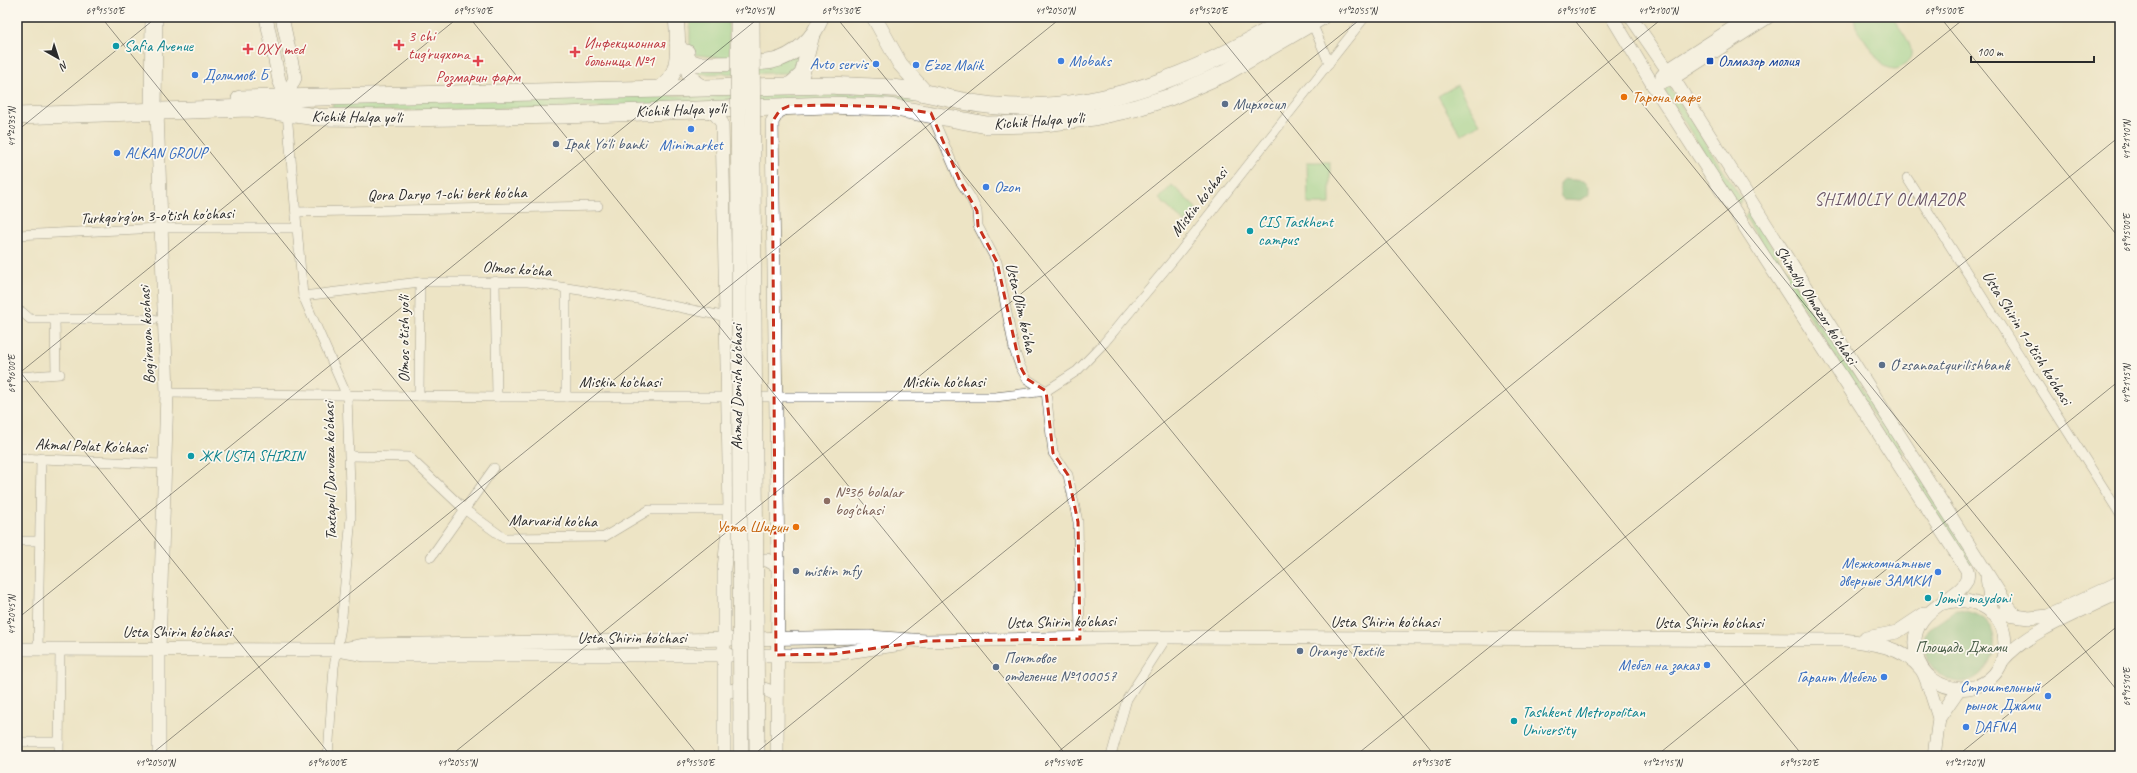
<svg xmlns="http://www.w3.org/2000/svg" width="2137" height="773" viewBox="0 0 2137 773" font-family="Caveat,sans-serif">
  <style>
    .green { fill: #92d68f; stroke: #5e805d }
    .forest { fill: #75b77a; stroke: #507152 }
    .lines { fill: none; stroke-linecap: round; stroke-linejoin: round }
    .street-casing { stroke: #484742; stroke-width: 10 }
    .secondary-casing { stroke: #484742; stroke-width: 14 }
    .primary-casing { stroke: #484742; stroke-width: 16 }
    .highway-casing { stroke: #484742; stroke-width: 18 }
    .street { stroke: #fff; stroke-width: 9 }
    .secondary { stroke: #fff; stroke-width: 13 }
    .primary { stroke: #fff; stroke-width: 15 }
    .highway { stroke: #fff; stroke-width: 17 }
    .primary-bridge-casing { stroke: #484742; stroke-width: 16; stroke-linecap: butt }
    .primary-bridge { stroke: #fff; stroke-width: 15 }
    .marked { fill: none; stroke: #c8321e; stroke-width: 3; stroke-dasharray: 8 5; stroke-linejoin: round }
    .ticks { fill: none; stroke: #2b2b2b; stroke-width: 1; stroke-opacity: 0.45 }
    .health-dot { fill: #e0444e; stroke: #fbf7ec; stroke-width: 1.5 }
    .culture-dot { fill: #0f9aa8; stroke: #fbf7ec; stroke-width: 1.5 }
    .shop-dot { fill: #3f7fe0; stroke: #fbf7ec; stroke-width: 1.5 }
    .transit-dot { fill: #1a4fb4; stroke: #fbf7ec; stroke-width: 1.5 }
    .food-dot { fill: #e8710a; stroke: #fbf7ec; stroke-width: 1.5 }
    .service-dot { fill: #5c6f8a; stroke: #fbf7ec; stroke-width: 1.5 }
    .education-dot { fill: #8d6e63; stroke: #fbf7ec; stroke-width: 1.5 }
    .labels { text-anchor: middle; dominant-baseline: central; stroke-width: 3.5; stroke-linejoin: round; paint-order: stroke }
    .health-label { font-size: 16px; fill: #be3a42; stroke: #fbf7ec; text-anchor: start }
    .culture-label { font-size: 16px; fill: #0d838f; stroke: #fbf7ec; text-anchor: start }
    .shop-label { font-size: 16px; fill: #366cbe; stroke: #fbf7ec; text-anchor: start }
    .transit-label { font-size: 16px; fill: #164399; stroke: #fbf7ec; text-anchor: start }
    .food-label { font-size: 16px; fill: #c56008; stroke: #fbf7ec; text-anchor: start }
    .service-label { font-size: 16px; fill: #4e5e75; stroke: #fbf7ec; text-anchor: start }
    .street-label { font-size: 16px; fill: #2b2b2b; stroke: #fbf7ec }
    .education-label { font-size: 16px; fill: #785e54; stroke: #fbf7ec; text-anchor: start }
    .park-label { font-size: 16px; fill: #4a5e49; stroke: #fbf7ec }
    .neighbourhood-label { font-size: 17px; letter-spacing: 1px; fill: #685365; stroke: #fbf7ec }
    .neatline { fill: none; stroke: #2b2b2b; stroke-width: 1.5 }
    .ticks-label { font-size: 10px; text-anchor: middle; fill: #2b2b2b }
  </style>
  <rect width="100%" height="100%" fill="#fbf7ec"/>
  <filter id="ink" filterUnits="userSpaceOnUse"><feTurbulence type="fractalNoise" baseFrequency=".025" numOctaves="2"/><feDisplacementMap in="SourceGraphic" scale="8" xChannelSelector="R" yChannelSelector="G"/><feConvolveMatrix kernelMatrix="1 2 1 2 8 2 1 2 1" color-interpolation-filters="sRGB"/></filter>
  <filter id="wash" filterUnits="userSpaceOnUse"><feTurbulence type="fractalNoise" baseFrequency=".012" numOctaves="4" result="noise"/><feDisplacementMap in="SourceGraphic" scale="16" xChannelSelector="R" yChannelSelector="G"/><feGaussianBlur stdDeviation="0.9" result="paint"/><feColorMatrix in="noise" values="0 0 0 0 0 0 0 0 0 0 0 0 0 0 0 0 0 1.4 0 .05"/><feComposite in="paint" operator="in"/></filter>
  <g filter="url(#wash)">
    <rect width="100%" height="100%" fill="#ede4c5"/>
    <g class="green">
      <path d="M690 17H728L730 59 690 54Z"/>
      <path d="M1854 17H1892C1901 31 1923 53 1903 66 1896 71 1889 69 1882 65L1856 27Z"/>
      <path d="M803 50 801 66 791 73 695 74 691 65Z"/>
      <path d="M1457 85 1480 124 1461 135 1438 96Z"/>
      <path d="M1669 86 1741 198 1740 203H1736L1666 93 1665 88Z"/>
      <path d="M880 92 915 99V101L914 103 366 111 332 108 333 101Z"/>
      <path d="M1307 162H1330V204H1308Z"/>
      <path d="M1172 185 1197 209 1185 223 1159 199Z"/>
      <path d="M1748 213 1751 214 1904 452 1899 456 1745 217Z"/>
      <path d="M1911 468H1914L1974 562 1969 565 1909 470Z"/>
    </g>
    <g class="forest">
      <path d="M1564 179 1584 181 1589 186V195L1581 200 1563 199 1560 195V183Z"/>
      <path d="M1956 610C2025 614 1988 704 1944 677 1931 669 1915 644 1929 630 1937 622 1948 617 1956 610Z"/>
    </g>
  </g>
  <g filter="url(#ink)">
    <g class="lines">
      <g class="street-casing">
        <g id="street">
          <path d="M1312 23 1329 63"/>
          <path d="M157 111 158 17"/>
          <path d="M149 112 150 17"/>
          <path d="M287 113 303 296 347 396 351 517 341 627 334 667 328 756"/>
          <path d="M931 113 960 181 971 198 977 211 978 226 997 262 1014 349 1020 366 1027 379 1046 391 1053 453 1068 475 1078 522 1080 639"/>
          <path d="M1907 178 2120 514"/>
          <path d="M296 212 598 206"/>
          <path d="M17 235 159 228H297"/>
          <path d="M495 281 497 397"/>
          <path d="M303 296 420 282H528L644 300 727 317"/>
          <path d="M17 312H22L30 319H154"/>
          <path d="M55 319 56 374"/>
          <path d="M17 377 60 374"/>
          <path d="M167 393 497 397H733"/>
          <path d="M419 396 420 282"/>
          <path d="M566 397V288"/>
          <path d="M750 397H995L1046 391 1077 371 1104 343 1178 254 1365 17"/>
          <path d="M350 456 409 457 464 509 504 538 604 537 649 510H730"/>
          <path d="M17 458 163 464"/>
          <path d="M17 541H39"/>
          <path d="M431 557 494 468"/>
          <path d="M38 649 41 458"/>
          <path d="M17 742H59"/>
          <path d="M59 756 60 649"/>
          <path d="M1111 756 1127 699 1167 637"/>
        </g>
      </g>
      <g class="secondary-casing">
        <g id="secondary">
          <path d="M266 17 279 80 286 97V105"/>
          <path d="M282 17 295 78 286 97"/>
          <path d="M1612 17 1653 85 1967 570C1975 600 1905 602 1916 653 1926 700 1996 701 2004 653 2011 613 1974 592 1940 604"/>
          <path d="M1631 17 1673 78 2007 605 2015 615"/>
          <path d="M1662 76 1668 70 1750 17"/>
          <path d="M1653 85 1673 78 1768 17"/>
          <path d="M706 109 716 115 722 123 730 510 724 569V756"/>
          <path d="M157 111 167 393 159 649V756"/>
          <path d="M745 560H767L778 566"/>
          <path d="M1987 577 1992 613 2029 618 2048 616 2120 582"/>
          <path d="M1866 638 1897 632 1924 614"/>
          <path d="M17 649 318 650H338L365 655H794L834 654 902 644"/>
          <path d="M338 650 365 645 869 637 926 641 1167 637 1844 640C1872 643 1902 646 1921 669 1927 676 1935 707 1939 718"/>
          <path d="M2002 661C2027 631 2082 611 2118 593"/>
          <path d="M731 691C747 684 762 686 777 695"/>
          <path d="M777 756 778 566 772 122 778 112 789 106"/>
          <path d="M1934 756 1939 718 1959 689"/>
        </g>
      </g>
      <g class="primary-casing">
        <g id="primary">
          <path d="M874 17 900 64 927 94"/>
          <path d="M677 43 687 60 698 64C721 63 750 65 773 61 793 57 816 37 821 17"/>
          <path d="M687 52C687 68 687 83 706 88"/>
          <path d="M790 85 802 74 812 35"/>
          <path d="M656 89C683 81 678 40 676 17"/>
        </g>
      </g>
      <g class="highway-casing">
        <g id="highway">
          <path d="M240 99 831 85C857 87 884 86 910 90 939 95 967 104 997 106 1105 114 1201 72 1291 17"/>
          <path d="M17 116 249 108 317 117 401 118 564 115 827 105 890 107 987 125 1036 124 1094 117 1135 108 1170 97 1225 73 1321 17"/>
        </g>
      </g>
      <use href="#street" class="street"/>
      <use href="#secondary" class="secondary"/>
      <use href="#primary" class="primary"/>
      <use href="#highway" class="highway"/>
      <g class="primary-bridge-casing">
        <g id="primary-bridge">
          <path d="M738 17 741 756"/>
          <path d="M752 17 757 756"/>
        </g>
      </g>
      <use href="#primary-bridge" class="primary-bridge"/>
    </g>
  </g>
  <path d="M0 0H2137V773H0ZM827 105 890 107 931 113 960 181 977 211 978 226 997 262 1020 366 1027 379 1046 391 1053 453 1068 475 1078 522 1080 639 926 641 834 654 776 655 772 122 780 110 789 106Z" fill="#ede4c5" fill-opacity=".55" fill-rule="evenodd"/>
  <path class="marked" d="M827 105 890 107 931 113 960 181 977 211 978 226 997 262 1020 366 1027 379 1046 391 1053 453 1068 475 1078 522 1080 639 926 641 834 654 776 655 772 122 780 110 789 106Z"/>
  <path class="ticks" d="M101 17 699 756M469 17 1067 756M836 17 1435 756M1204 17 1803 756M1572 17 2120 694M1940 17 2120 239M17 131 157 17M17 368 331 756M17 375 459 17M17 619 760 17M149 756 1062 17M450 756 1363 17M752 756 1664 17M1053 756 1966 17M1355 756 2120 136M1656 756 2120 380M1957 756 2120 624"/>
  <g class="health-dot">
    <path d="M397 39h4v4h4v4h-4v4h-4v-4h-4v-4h4z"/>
    <path d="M246 43h4v4h4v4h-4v4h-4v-4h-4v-4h4z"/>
    <path d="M573 46h4v4h4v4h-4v4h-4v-4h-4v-4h4z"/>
    <path d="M476 55h4v4h4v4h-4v4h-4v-4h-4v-4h4z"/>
  </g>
  <g class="culture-dot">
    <circle cx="116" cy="46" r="4"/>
    <circle cx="1250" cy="231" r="4"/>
    <circle cx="191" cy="456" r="4"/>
    <circle cx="1928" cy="598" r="4"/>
    <circle cx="1514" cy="721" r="4"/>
  </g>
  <g class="shop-dot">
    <circle cx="1061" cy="61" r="4"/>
    <circle cx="876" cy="64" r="4"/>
    <circle cx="916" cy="65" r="4"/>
    <circle cx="195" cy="75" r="4"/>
    <circle cx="691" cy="129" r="4"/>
    <circle cx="117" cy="153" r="4"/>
    <circle cx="986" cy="187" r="4"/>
    <circle cx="1938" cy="572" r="4"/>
    <circle cx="1707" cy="665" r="4"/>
    <circle cx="1884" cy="677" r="4"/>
    <circle cx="2048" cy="696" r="4"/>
    <circle cx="1966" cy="727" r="4"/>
  </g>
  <rect class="transit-dot" x="1706" y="57" width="8" height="8" rx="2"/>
  <g class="food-dot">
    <circle cx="1624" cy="97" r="4"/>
    <circle cx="796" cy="527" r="4"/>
  </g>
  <g class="service-dot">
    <circle cx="1225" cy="104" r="4"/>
    <circle cx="556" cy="144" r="4"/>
    <circle cx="1882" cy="365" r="4"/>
    <circle cx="796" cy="571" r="4"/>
    <circle cx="1300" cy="651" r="4"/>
    <circle cx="996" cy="667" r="4"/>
  </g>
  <circle class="education-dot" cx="827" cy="501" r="4"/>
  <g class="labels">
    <g class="health-label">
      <text x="408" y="36">3 chi<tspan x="408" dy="18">tug'ruqxona</tspan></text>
      <text x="584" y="43">Инфекционная<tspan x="584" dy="18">больница №1</tspan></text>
      <text x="256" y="49">OXY med</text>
      <text x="478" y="77" text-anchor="middle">Розмарин фарм</text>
    </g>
    <g class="culture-label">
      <text x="124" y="46">Safia Avenue</text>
      <text x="1258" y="222">CIS Taskhent<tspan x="1258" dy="18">campus</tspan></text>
      <text x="199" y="456">ЖК USTA SHIRIN</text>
      <text x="1936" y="598">Jomiy maydoni</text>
      <text x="1522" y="712">Tashkent Metropolitan<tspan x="1522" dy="18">University</tspan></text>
    </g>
    <g class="shop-label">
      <text x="1069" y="61">Mobaks</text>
      <text x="868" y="64" text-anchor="end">Avto servis</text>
      <text x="924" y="65">E'zoz Malik</text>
      <text x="203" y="75">Долимов. Б</text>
      <text x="691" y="145" text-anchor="middle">Minimarket</text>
      <text x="125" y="153">ALKAN GROUP</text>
      <text x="994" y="187">Ozon</text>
      <text x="1930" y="563" text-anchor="end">Межкомнатные<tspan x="1930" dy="18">дверные ЗАМКИ</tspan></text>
      <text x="1699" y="665" text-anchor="end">Мебел на заказ</text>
      <text x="1876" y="677" text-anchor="end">Гарант Мебель</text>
      <text x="2040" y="687" text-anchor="end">Строительный<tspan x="2040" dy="18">рынок Джами</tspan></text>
      <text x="1974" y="727">DAFNA</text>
    </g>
    <g class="transit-label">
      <text x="1718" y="61">Олмазор молия</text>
    </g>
    <g class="food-label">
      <text x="1632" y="97">Тарона кафе</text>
      <text x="788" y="527" text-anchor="end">Уста Ширин</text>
    </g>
    <g class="service-label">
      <text x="1233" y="104">Мирхосил</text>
      <text x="564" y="144">Ipak Yo'li banki</text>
      <text x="1890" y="365">Oʻzsanoatqurilishbank</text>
      <text x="804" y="571">miskin mfy</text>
      <text x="1308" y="651">Orange Textile</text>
      <text x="1004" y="658">Почтовое<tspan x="1004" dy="18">отделение №100057</tspan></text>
    </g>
    <g class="street-label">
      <text transform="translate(681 110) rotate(-2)">Kichik Halqa yo'li</text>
      <text transform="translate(357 117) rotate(1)">Kichik Halqa yo'li</text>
      <text transform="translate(1039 121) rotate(-4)">Kichik Halqa yo'li</text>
      <text transform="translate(447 194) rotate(-1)">Qora Daryo 1-chi berk ko'cha</text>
      <text transform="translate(1199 202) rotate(-52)">Miskin ko'chasi</text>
      <text transform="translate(157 216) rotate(-2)">Turkqo'rg'on 3-o'tish ko'chasi</text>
      <text transform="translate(517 269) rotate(4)">Olmos ko'cha</text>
      <text transform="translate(1816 305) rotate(57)">Shimoliy Olmazor ko'chasi</text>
      <text transform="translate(1021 308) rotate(77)">Usta-Olim ko'cha</text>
      <text transform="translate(147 335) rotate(-93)">Bog'iravon kochasi</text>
      <text transform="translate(2027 338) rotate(58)">Usta Shirin 1-o'tish ko'chasi</text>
      <text transform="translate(404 339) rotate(-90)">Olmos o'tish yo'li</text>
      <text x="620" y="382">Miskin ko'chasi</text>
      <text x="944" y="382">Miskin ko'chasi</text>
      <text transform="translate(737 387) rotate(-90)">Ahmad Donish ko'chasi</text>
      <text transform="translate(91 446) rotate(2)">Akmal Polat Ko'chasi</text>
      <text transform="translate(330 471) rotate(-91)">Taxtapul Darvoza ko'chasi</text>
      <text transform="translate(553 521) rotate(1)">Marvarid ko'cha</text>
      <text transform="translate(1061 622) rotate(-1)">Usta Shirin ko'chasi</text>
      <text x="1385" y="622">Usta Shirin ko'chasi</text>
      <text x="1709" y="623">Usta Shirin ko'chasi</text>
      <text x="177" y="632">Usta Shirin ko'chasi</text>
      <text x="632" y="638">Usta Shirin ko'chasi</text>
    </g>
    <g class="education-label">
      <text x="835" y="492">№36 bolalar<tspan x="835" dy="18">bog'chasi</tspan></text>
    </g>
    <g class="park-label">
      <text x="1961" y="647">Площадь Джами</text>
    </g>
    <g class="neighbourhood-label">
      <text x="1890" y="199">SHIMOLIY OLMAZOR</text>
    </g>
  </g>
  <rect width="2137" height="773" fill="none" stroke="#fbf7ec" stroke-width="44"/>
  <g transform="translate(58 58) rotate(141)" stroke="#fbf7ec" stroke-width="3" paint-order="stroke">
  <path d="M0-3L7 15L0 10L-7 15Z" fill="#2b2b2b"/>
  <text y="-6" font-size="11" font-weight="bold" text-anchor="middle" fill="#2b2b2b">N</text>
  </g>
  <path d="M1971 56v6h123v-6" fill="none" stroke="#2b2b2b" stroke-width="2"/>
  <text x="1977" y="56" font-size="12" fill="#2b2b2b" stroke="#fbf7ec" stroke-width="3" paint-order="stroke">100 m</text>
  <rect x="22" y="22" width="2093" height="729" class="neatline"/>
  <g class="ticks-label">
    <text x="105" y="14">69°15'50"E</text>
    <text x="473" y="14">69°15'40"E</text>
    <text x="754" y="14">41°20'45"N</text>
    <text x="841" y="14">69°15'30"E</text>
    <text x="1055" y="14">41°20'50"N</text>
    <text x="1208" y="14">69°15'20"E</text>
    <text x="1357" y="14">41°20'55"N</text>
    <text x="1576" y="14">69°15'10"E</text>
    <text x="1658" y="14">41°21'00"N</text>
    <text x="1944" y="14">69°15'00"E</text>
    <text transform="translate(11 127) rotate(-90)" y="4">41°20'35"N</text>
    <text transform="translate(2126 140) rotate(-90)" y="4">41°21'10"N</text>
    <text transform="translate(2126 233) rotate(-90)" y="4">69°15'00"E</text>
    <text transform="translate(11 374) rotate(-90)" y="4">69°16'00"E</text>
    <text transform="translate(2126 384) rotate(-90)" y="4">41°21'15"N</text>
    <text transform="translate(11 615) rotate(-90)" y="4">41°20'45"N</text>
    <text transform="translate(2126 687) rotate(-90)" y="4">69°15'10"E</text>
    <text x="155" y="766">41°20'50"N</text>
    <text x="327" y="766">69°16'00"E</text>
    <text x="457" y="766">41°20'55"N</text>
    <text x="695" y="766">69°15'50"E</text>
    <text x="1063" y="766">69°15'40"E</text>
    <text x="1431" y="766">69°15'30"E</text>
    <text x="1662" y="766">41°21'15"N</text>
    <text x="1799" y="766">69°15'20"E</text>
    <text x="1964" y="766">41°21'20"N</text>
  </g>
</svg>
